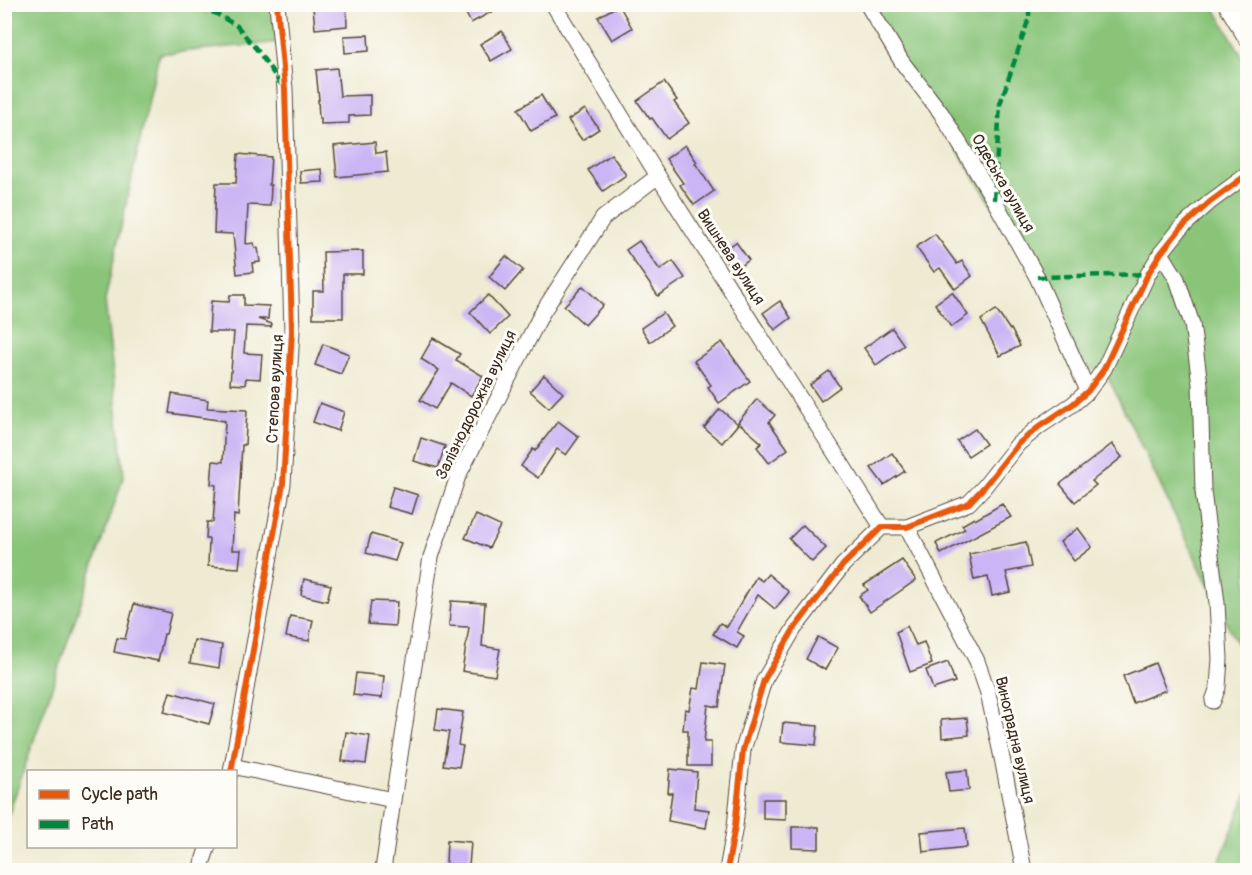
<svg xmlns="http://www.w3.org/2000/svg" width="1252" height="875" viewBox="0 0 1252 875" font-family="Pangolin,sans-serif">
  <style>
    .green { fill: #89c479; stroke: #62774c; stroke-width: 1.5 }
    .building { fill: #cbb5f4 }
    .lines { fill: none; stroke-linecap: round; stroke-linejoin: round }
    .street-casing { stroke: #564739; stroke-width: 17 }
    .secondary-casing { stroke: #564739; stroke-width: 23 }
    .street { stroke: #fff; stroke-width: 15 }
    .secondary { stroke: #fff; stroke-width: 21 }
    .quiet { stroke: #00873e; stroke-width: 4.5; stroke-dasharray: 9 4.5; stroke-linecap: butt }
    .cycleway-casing { stroke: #fdfcf7; stroke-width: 10 }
    .cycleway { stroke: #e8590c; stroke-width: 6 }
    .labels { text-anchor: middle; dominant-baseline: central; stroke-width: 6; stroke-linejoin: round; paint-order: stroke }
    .street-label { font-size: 16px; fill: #3b2a1e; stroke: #fdfcf7 }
  </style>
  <rect width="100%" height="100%" fill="#fdfcf7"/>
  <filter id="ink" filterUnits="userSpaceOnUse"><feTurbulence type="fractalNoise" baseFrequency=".0167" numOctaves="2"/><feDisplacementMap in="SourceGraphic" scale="12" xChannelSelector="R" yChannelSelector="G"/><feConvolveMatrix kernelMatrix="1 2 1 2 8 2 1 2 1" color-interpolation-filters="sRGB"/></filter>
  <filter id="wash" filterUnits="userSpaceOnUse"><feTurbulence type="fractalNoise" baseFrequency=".008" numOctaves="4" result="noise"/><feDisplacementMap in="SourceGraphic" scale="24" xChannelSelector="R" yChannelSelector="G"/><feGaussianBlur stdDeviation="1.35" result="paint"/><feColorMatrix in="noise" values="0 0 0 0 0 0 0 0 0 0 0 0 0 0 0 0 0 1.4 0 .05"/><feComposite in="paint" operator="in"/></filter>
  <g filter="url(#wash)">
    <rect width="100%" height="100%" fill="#efebd3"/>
    <g class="green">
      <path d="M5 5H276L280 42 159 54 105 300 124 476 5 825Z"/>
      <path d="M867 5H1213L1247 65V665L1104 369 1080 370 1037 277Z"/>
      <path d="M1247 793V870H1216Z"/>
    </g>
    <g id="blocks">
      <g class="building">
        <path d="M346 4 347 26 315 29 313 7Z"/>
        <path d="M461 4H506L471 23Z"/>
        <path d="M619 5 632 28 612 40 598 17Z"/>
        <path d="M502 31 512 49 491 61 480 44Z"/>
        <path d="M368 35 369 51 345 53 344 36Z"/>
        <path d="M337 68 340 96 370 95V115L349 116V123L321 124V118H319L318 100H319L316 70Z"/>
        <path d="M664 82 677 100 674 102 689 123 667 139 652 118 650 119 637 101Z"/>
        <path d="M541 95 555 118 531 131 518 109Z"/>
        <path d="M585 109 599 129 582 140 568 120Z"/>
        <path d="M375 142 376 153 386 152 388 172 337 177 334 146Z"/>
        <path d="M685 145 697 162 695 163 714 191 694 205 680 185 683 183 666 159Z"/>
        <path d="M238 154 271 157 269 185H271L270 206 248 205 246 244 254 243 255 248H258L260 262 252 263 253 272 237 274 233 234 214 233 216 183H236Z"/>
        <path d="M611 154 626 175 603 191 588 170Z"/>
        <path d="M322 169 323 182 301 183 300 171Z"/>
        <path d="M935 234 957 264 962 261 972 276 955 289 940 268 934 272 916 247Z"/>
        <path d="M639 241 660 270 673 261 685 278 658 296 626 250Z"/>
        <path d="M736 242 749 260 733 271 720 253Z"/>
        <path d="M363 251V274H343V318H313V291H324L323 252Z"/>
        <path d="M506 256 523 270 505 291 489 277Z"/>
        <path d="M583 286 603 305 585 325 564 306Z"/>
        <path d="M952 292 968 315 951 327 935 304Z"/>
        <path d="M230 295H244V305L269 306 268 319H258L272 324 271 327 246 326 244 353 262 354 260 379 246 378 245 385 230 384 234 332H209L211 301 229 302Z"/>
        <path d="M488 295 508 317 490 334 470 312Z"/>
        <path d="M780 301 791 318 775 330 763 313Z"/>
        <path d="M996 310 1010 330 1011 329 1020 346 1000 356 981 320Z"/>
        <path d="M663 313 672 326 650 342 641 328Z"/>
        <path d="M892 328 904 345 876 365 864 348Z"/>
        <path d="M433 338 460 354 456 360 483 376 471 396 451 383 435 409 420 400 439 370 421 359Z"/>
        <path d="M722 342 750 381 719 403 708 387 711 385 694 361Z"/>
        <path d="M323 344 349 354 341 374 315 365Z"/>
        <path d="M829 371 840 387 821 401 810 385Z"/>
        <path d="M544 375 563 393 549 408 530 391Z"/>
        <path d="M172 394 208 400 207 408 247 410 245 445H242L238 516 234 515 232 550H241L239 568 208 566 209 539H206L207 522H213L216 485 211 484 213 461 223 462 225 421 169 413Z"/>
        <path d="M757 399 775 415 769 422 788 449 769 463 757 447 762 443 738 422Z"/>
        <path d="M320 403 344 412 338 431 313 422Z"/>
        <path d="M720 409 738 424 722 443 704 428Z"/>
        <path d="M558 421 579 437 566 455 557 449 538 478 521 466 533 449 535 451Z"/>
        <path d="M975 429 986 444 968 456 957 441Z"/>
        <path d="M421 438 445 446 438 468 414 461Z"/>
        <path d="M1112 444 1122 457 1092 481 1096 485 1075 502 1060 484Z"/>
        <path d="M892 453 905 471 884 485 871 468Z"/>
        <path d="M393 487 418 495 412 514 387 507Z"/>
        <path d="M1002 504 1011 517 941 554 936 543 965 529 962 525 974 518 975 520Z"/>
        <path d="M476 515 500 526 489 548 465 538Z"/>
        <path d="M803 525 826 548 812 562 789 539Z"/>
        <path d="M1078 528 1092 547 1074 561 1060 542Z"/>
        <path d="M371 534 401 543 395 561 366 553Z"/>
        <path d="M1026 542 1031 567 1006 572 1011 592 992 596 988 577 974 580 969 554Z"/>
        <path d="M902 560 916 580 870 612 859 596 868 590 864 585Z"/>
        <path d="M768 574 789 592 775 609 758 595 737 632 744 636 737 648 713 634 720 623 727 627 756 577 762 581Z"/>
        <path d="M304 579 331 585 327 601 301 595Z"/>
        <path d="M371 601 397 602 395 626 368 624Z"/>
        <path d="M451 601 485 603 482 646 500 649 495 676 462 671 469 627 449 626Z"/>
        <path d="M134 604 171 613 166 634H164L158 661 114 652 117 638 125 639Z"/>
        <path d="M290 616 313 620 309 641 286 637Z"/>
        <path d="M907 626 916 645 924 642 932 664 910 672 896 632Z"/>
        <path d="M818 637 838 648 825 670 806 659Z"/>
        <path d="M194 640 222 645 219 668 190 663Z"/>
        <path d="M703 662 725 665 719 707 708 705 704 742H711V766H688V730H683L685 709 689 710 693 688 699 689Z"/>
        <path d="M948 662 955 682 933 689 926 670Z"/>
        <path d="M1155 663 1166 690 1133 703 1123 676Z"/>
        <path d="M356 673 384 676 382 698 353 695Z"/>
        <path d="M170 692 215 704 209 724 164 712Z"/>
        <path d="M438 709 463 712 458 745 463 746 459 767 443 765 449 732 435 730Z"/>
        <path d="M967 718 969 735 942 738 941 720Z"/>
        <path d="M783 723 818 726 816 745 781 742Z"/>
        <path d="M346 732 370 736 366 764 342 761Z"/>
        <path d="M670 769 697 772 694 808 709 810 706 828 668 821 672 793H668Z"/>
        <path d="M967 770 969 790 949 792 946 772Z"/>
        <path d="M763 799H786V820L763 819Z"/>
        <path d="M792 827H819V849L792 848Z"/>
        <path d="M965 828 967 847 923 852 921 832Z"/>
        <path d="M447 840 471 842 469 866 446 864Z"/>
      </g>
    </g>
  </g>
  <g filter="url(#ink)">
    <use href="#blocks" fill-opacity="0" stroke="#564739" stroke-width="1.5"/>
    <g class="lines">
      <g class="street-casing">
        <g id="street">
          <path d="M553 4 658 176 882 527"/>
          <path d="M867 4 902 62 941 113 994 200 1037 277 1088 391"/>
          <path d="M1161 253 1177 279 1192 324 1200 384 1203 491 1217 603 1220 659 1218 687 1213 701"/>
          <path d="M907 527 977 661 988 693 1002 758 1024 870"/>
          <path d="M232 766 393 800"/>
          <path d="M231 772 283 484 292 331 285 89 277 4"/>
          <path d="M200 870 208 846"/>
          <path d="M383 870 393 800 431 557 458 476 542 313 603 218 658 176"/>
          <path d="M727 870 735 826 743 750 764 680 794 629 843 565 882 527H907L969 503 984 487 1018 444 1040 426 1073 404 1088 391 1104 369 1148 274 1161 253 1181 228 1210 202 1248 174"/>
        </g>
      </g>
      <g class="secondary-casing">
        <path id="secondary" d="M1229 4 1248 36"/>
      </g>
      <use href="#street" class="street"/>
      <use href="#secondary" class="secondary"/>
      <g class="quiet">
        <path d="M186 4 215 13 237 26 258 51 283 87"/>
        <path d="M994 200 1000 104 1029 18V4"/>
        <path d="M1037 277 1148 274"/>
      </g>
      <g class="cycleway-casing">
        <g id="cycleway">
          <path d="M231 772 283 484 292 331 285 89 277 4"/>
          <path d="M727 870 735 826 743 750 764 680 794 629 843 565 882 527H907L969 503 984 487 1018 444 1040 426 1073 404 1088 391 1104 369 1148 274 1161 253 1181 228 1210 202 1248 174"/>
        </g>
      </g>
      <use href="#cycleway" class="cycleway"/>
    </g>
  </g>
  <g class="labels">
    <g class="street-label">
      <text transform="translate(1003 183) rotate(60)">Одеська вулиця</text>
      <text transform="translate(731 257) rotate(57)">Вишнева вулиця</text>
      <text transform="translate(275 389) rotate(-87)">Степова вулиця</text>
      <text transform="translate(476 405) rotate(-64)">Залізнодорожна вулиця</text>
      <text transform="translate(1015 740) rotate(77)">Виноградна вулиця</text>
    </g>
  </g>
  <rect width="1252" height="875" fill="none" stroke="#fdfcf7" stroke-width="24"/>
  <rect x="27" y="770" width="210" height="78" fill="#fdfcf7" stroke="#afa8a0" stroke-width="1.5"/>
  <rect x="39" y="790" width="30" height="9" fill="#e8590c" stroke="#afa8a0" stroke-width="1.5"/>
  <text x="81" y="800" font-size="18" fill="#3b2a1e">Cycle path</text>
  <rect x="39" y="820" width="30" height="9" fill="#00873e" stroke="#afa8a0" stroke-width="1.5"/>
  <text x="81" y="830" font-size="18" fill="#3b2a1e">Path</text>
</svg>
